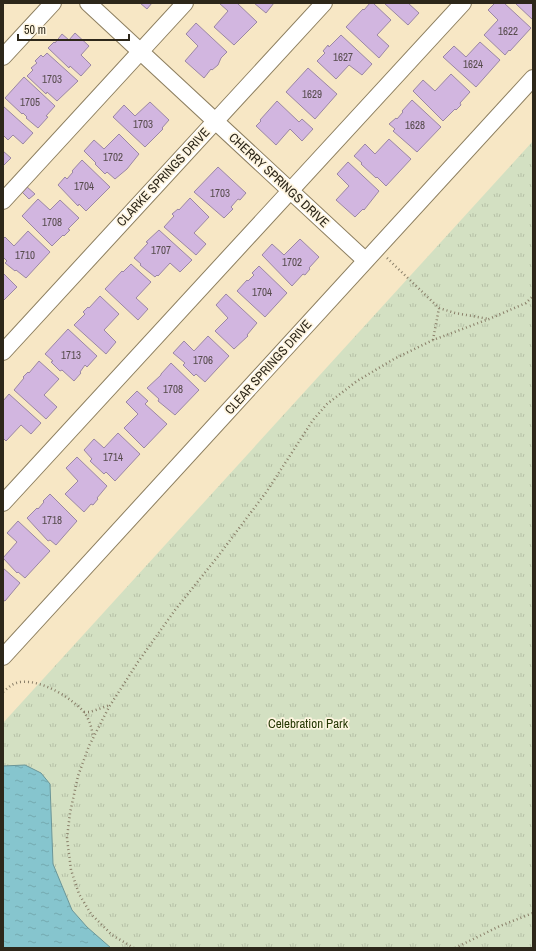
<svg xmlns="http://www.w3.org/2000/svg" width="536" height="951" viewBox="0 0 536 951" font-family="'Archivo Narrow',sans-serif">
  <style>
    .park { fill: url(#park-tufts) }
    .water { fill: url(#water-ripples); stroke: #6b9698 }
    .building { fill: #d2b6e0; stroke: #9b87a4 }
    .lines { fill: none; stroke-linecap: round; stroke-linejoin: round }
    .minor-casing { stroke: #8d7f60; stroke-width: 18 }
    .path { stroke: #897e68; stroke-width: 2.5; stroke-dasharray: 1 3; stroke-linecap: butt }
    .minor { stroke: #fff; stroke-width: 16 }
    .labels { text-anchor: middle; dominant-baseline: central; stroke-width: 3.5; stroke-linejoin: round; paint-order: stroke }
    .number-label { font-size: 11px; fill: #564b4c }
    .street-label { font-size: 13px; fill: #2d271a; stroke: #fef5e0 }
    .park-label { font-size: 13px; fill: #273905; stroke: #fef5e0 }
  </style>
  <defs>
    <pattern id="park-tufts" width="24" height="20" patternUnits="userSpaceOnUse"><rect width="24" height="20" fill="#d3e0c2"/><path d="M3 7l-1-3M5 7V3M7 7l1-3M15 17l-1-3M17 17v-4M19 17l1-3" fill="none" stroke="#b5c0a6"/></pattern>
    <pattern id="water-ripples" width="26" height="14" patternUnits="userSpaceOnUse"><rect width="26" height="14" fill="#86c5ce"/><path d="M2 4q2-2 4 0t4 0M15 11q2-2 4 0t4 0" fill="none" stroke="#74a9b0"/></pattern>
  </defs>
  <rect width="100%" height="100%" fill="#f7e7c5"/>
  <path class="park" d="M533 141V948H3V723Z"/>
  <path class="water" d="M25 765 41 773 50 784 53 864 72 910 87 927 111 948H3V766Z"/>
  <g class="building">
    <path d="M140 3H152L147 9Z"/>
    <path d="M219 3H237L257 22 234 45 214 27 228 11Z"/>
    <path d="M254 3H274L266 13Z"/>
    <path d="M370 3H373L391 20 377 35 389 46 379 58 346 27 363 9 364 10Z"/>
    <path d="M384 3H408L419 13 408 25Z"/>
    <path d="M495 3H504L531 28 510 51 509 50 505 55 484 35 498 20 488 10Z"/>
    <path d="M515 3H533V20Z"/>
    <path d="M196 23 227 52 221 58 218 65 212 70 211 69 204 78 185 61 198 46 186 34Z"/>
    <path d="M75 33 89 46 81 55 91 65 81 76 70 66 69 68 48 48 54 42 55 43 62 34 69 40Z"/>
    <path d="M341 35 372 64 362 75 349 65 336 79 317 61 325 53 323 51 328 45 329 47Z"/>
    <path d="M480 42 500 60 476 87 443 57 454 46 466 57Z"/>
    <path d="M47 53 78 81 57 101 47 92 46 94 27 76 33 70 31 68 37 63 35 61 41 55 43 57Z"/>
    <path d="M308 68 337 94 315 119 286 92Z"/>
    <path d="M451 74 470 92 460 103 461 105 456 110 455 109 443 121 413 91 423 80 435 91Z"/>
    <path d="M24 77 55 106 46 116 48 117 38 128 26 118 27 117 23 113 22 114 5 98Z"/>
    <path d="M412 100 441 127 417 152 393 131 395 129 389 124 396 118 397 119 403 112 402 111Z"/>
    <path d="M277 101 299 122 302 119 313 129 302 141 290 129 276 145 256 126 261 121 260 120Z"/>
    <path d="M150 102 169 120 162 128 163 129 145 147 113 117 124 105 135 116Z"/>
    <path d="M3 106 33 133 23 144 13 135 8 140 3 135Z"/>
    <path d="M119 134 139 154 127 169 115 179 107 172 105 174 95 164 96 163 84 151 94 140 104 149Z"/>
    <path d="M389 139 411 159 386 186 377 177 376 178 361 164 362 163 354 156 365 144 375 154Z"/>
    <path d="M3 151 11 158 3 166Z"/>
    <path d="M82 160 110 187 86 211 79 204 78 206 58 185 65 177 67 179 73 172 72 171Z"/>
    <path d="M348 162 379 191 364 210 363 209 355 217 336 200 349 186 337 174Z"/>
    <path d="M218 167 246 193 240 200 238 199 231 207 233 209 224 218 194 192Z"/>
    <path d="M26 186 35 194 29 199 21 191Z"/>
    <path d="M190 198 209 217 194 233 206 244 196 255 164 227 174 216 172 214 178 209 179 210Z"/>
    <path d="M38 199 50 210 60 200 79 218 68 229 70 230 64 236 63 235 52 246 22 216Z"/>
    <path d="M159 230 192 260 180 272 170 263 158 276 157 275 155 277 140 265 141 264 134 258 148 243 146 242Z"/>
    <path d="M28 231 50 252 26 278 16 270 15 271 5 263 7 261 3 257V239L5 237 14 246Z"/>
    <path d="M300 239 319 257 309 268 310 269 305 275 303 274 292 286 262 255 272 244 284 255Z"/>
    <path d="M131 264 151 282 136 298 148 309 138 320 105 289 122 271 123 272Z"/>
    <path d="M259 266 287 293 265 317 237 291 247 280 248 281 254 275 252 273Z"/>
    <path d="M3 273 17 287 3 301Z"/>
    <path d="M226 294 257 323 247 335 248 336 234 349 215 331 228 318 216 305Z"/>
    <path d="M100 296 119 314 104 330 116 342 106 354 74 325 85 314 83 312 88 307 89 308Z"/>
    <path d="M68 329 97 356 87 367 85 365 80 372 81 373 74 381 62 370 60 371 51 362 53 361 45 354Z"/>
    <path d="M208 336 229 356 205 382 196 374 194 376 183 365 185 363 173 353 184 341 194 351Z"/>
    <path d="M39 361 59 379 44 395 57 407 46 419 14 390 24 378 23 377 28 372 29 373Z"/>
    <path d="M171 363 199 390 175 415 158 401 159 399 147 388 161 375V374Z"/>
    <path d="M137 391 148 401 145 404 167 424 144 448 124 428 138 414 126 402Z"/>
    <path d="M9 394 41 423 31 434 21 425 6 441 3 438V401Z"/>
    <path d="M118 433 140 454 115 481 106 472 104 474 90 461 92 459 84 450 94 439 104 448Z"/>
    <path d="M77 457 107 486 97 498 98 499 93 505 91 504 84 512 65 494 78 481 66 468Z"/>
    <path d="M50 494 77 521 56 545 50 540 48 541 27 518 37 508 38 509 44 502 43 501Z"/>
    <path d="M18 521 50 551 25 578 18 572 17 573 3 558 17 542 7 533Z"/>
    <path d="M3 568 20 583 5 601 3 600Z"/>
  </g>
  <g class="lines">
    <g class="minor-casing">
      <g id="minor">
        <path d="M88 3 365 260"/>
        <path d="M3 57 53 3"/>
        <path d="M3 201 185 3"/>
        <path d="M3 352 324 3"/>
        <path d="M3 503 463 3"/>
        <path d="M3 657 533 78"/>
      </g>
    </g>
    <g class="path">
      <path d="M387 258 439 308 455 313 489 319"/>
      <path d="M433 340 439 308"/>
      <path d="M3 692C9 687 14 682 22 682 42 680 70 697 83 711 89 718 92 728 93 737"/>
      <path d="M84 712H90L110 705"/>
      <path d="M134 948 112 935 91 914 79 894 71 870 67 838 70 813 78 776 89 746 109 707 138 662 175 610 219 555 267 491 313 420 327 404 357 381 394 359 433 340 489 319 526 303 533 296"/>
      <path d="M455 948 500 926 533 913"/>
    </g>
    <use href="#minor" class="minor"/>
  </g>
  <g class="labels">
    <g class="number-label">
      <text x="508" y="31">1622</text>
      <text x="343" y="57">1627</text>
      <text x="473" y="64">1624</text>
      <text x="52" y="79">1703</text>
      <text x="312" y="94">1629</text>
      <text x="30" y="102">1705</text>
      <text x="143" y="124">1703</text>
      <text x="415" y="125">1628</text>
      <text x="113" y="157">1702</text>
      <text x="84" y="186">1704</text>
      <text x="220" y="193">1703</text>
      <text x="52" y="222">1708</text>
      <text x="161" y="250">1707</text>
      <text x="25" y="255">1710</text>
      <text x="292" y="262">1702</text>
      <text x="262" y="292">1704</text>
      <text x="71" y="355">1713</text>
      <text x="203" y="360">1706</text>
      <text x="173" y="389">1708</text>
      <text x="113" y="457">1714</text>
      <text x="52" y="520">1718</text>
    </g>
    <g class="street-label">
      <text transform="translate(163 177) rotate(-47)">CLARKE SPRINGS DRIVE</text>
      <text transform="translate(279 180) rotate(43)">CHERRY SPRINGS DRIVE</text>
      <text transform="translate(268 367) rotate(-48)">CLEAR SPRINGS DRIVE</text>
    </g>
    <g class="park-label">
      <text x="308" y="723">Celebration Park</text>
    </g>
  </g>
  <rect width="536" height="951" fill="none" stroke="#2d271a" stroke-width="8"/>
  <path d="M18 34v6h111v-6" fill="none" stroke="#2d271a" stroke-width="2"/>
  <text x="24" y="34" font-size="12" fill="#2d271a" stroke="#fef5e0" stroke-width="3" paint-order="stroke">50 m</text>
</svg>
